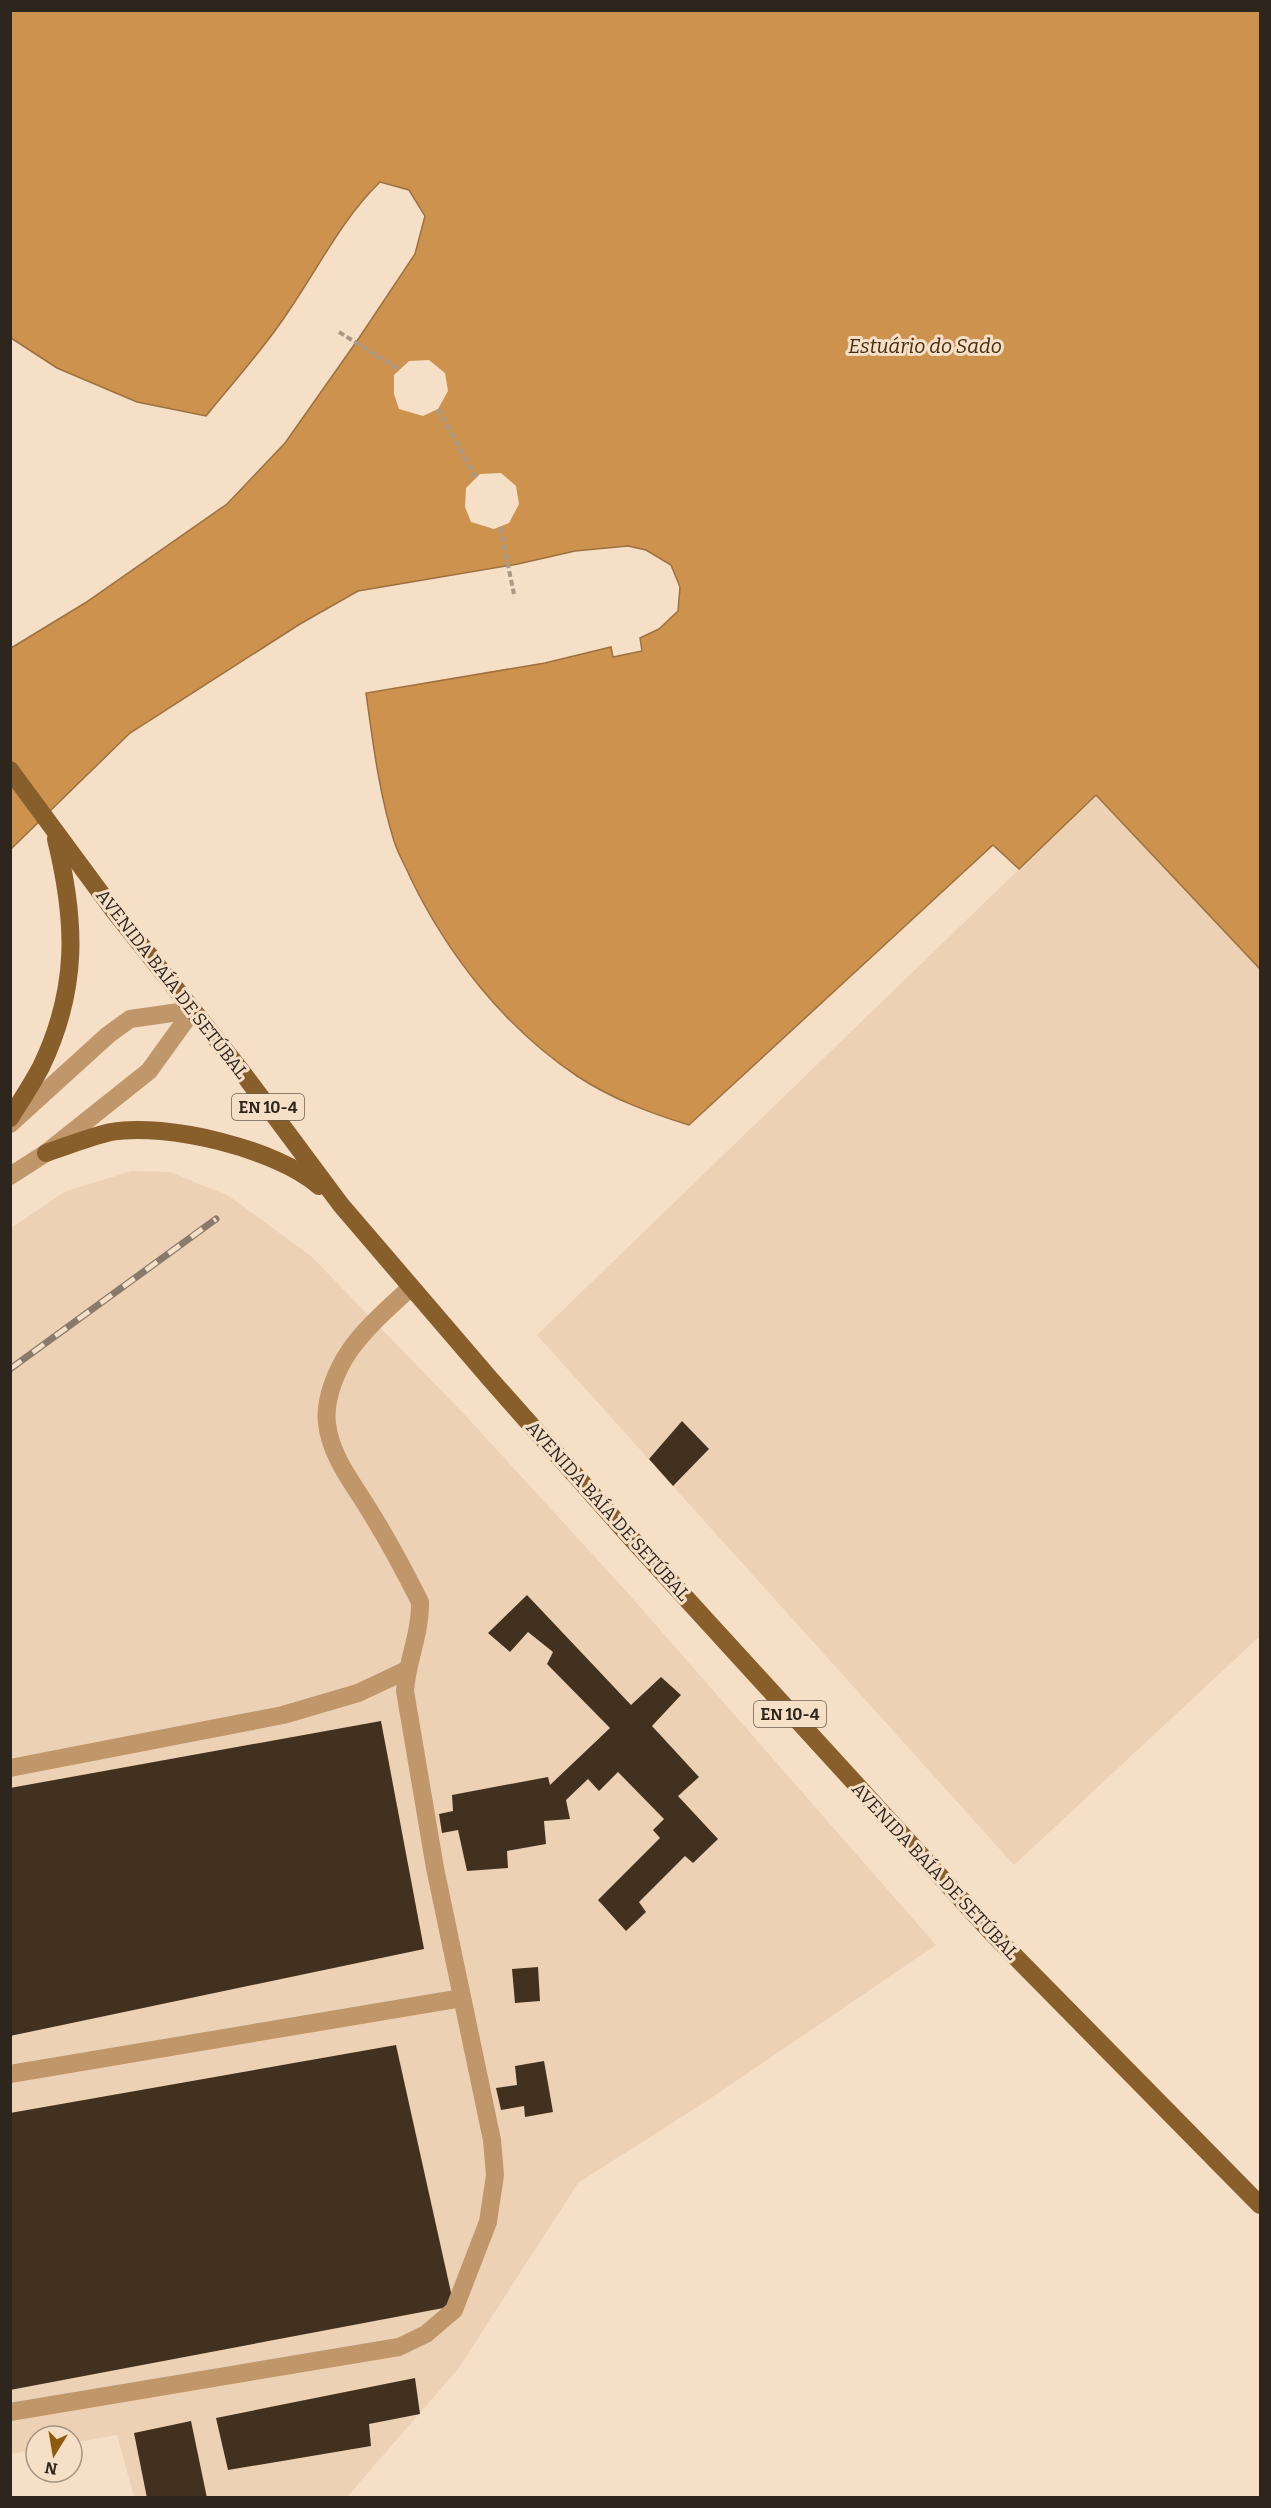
<svg xmlns="http://www.w3.org/2000/svg" width="1271" height="2508" viewBox="0 0 1271 2508" font-family="Bitter,serif">
  <style>
    .built { fill: #edd1b4 }
    .water { fill: #cc924e; stroke: #9d713f; stroke-width: 1.5 }
    .pier { fill: #f5dfc7 }
    .building { fill: #42311e }
    .lines { fill: none; stroke-linecap: round; stroke-linejoin: round }
    .path { stroke: #aa9987; stroke-width: 4; stroke-dasharray: 6 3; stroke-linecap: butt }
    .minor { stroke: #bf976b; stroke-width: 18 }
    .major { stroke: #885e2b; stroke-width: 18 }
    .rail-casing { stroke: #897a6b; stroke-width: 7 }
    .rail { stroke: #f5dfc7; stroke-width: 4.5; stroke-dasharray: 14; stroke-linecap: butt }
    .labels { text-anchor: middle; dominant-baseline: central; stroke-width: 6; stroke-linejoin: round; paint-order: stroke }
    .shield { fill: #f5dfc7; stroke: #6a5d50; stroke-width: 1.5 }
    .shield-label { font-size: 16px; font-weight: bold; fill: #2e251d }
    .street-label { font-size: 18px; fill: #2e251d; stroke: #f5dfc7 }
    .water-label { font-size: 20px; font-style: italic; fill: #462d10; stroke: #f5dfc7 }
  </style>
  <rect width="100%" height="100%" fill="#f5dfc7"/>
  <g class="built">
    <path d="M1096 795 1260 969V1636L1014 1865 537 1335Z"/>
    <path d="M132 1171 170 1172 229 1196 312 1257 465 1415 626 1591 936 1945 705 2102 578 2183 458 2369 347 2497H134L117 2435 72 2443V2436H36V2449L11 2454V1228L66 1191Z"/>
  </g>
  <path class="water" d="M11 11H1260V969L1096 795 1019 869 993 845 689 1125C650 1113 612 1099 577 1076 505 1028 448 955 411 879 406 867 398 854 394 841 379 793 373 743 366 693L545 663 611 647 613 657 642 651 640 638 659 629 678 611 680 587 671 565 646 550 628 546 575 551 518 564 358 591 300 624 130 733 11 849V648L85 603 227 504 285 443 359 338 415 254 425 216 409 190 380 182C341 220 319 267 288 312 264 349 233 382 206 416L137 402 57 368 11 338Z"/>
  <g class="pier">
    <path d="M429 360 445 373 448 391 438 409 423 416 399 409 394 394V375L409 361Z"/>
    <path d="M501 473 516 486 519 504 509 523 494 529 471 522 465 507 466 488 480 474Z"/>
  </g>
  <g class="building">
    <path d="M682 1421 709 1449 673 1486 649 1459Z"/>
    <path d="M527 1595 631 1705 661 1677 681 1695 652 1726 699 1777 678 1796 718 1839 693 1863 685 1856 639 1902 646 1912 626 1931 598 1900 660 1838 653 1830 664 1819 618 1772 599 1791 588 1779 566 1800 570 1819 544 1821 546 1844 507 1851 508 1868 467 1871 458 1830 442 1833 439 1814 453 1811 452 1795 548 1777 550 1785 610 1728 547 1664 553 1652 528 1632 510 1652 488 1633Z"/>
    <path d="M381 1721 424 1949 10 2036V1788Z"/>
    <path d="M538 1967 540 2001 515 2003 512 1969Z"/>
    <path d="M396 2045 454 2306 10 2390V2113Z"/>
    <path d="M544 2061 553 2112 525 2117 524 2106 501 2110 496 2088 517 2085 515 2066Z"/>
    <path d="M415 2378 420 2414 369 2424 371 2446 228 2470 216 2418Z"/>
    <path d="M191 2421 207 2498H147L134 2433Z"/>
  </g>
  <g class="lines">
    <g class="path">
      <path d="M339 332 400 370"/>
      <path d="M438 409 476 478"/>
      <path d="M500 527 514 594"/>
    </g>
    <g class="minor">
      <path d="M10 1124 108 1035 130 1019 193 1010"/>
      <path d="M10 1176 46 1153 149 1071 193 1010"/>
      <path d="M10 1768 283 1715 358 1693 407 1670"/>
      <path d="M10 2074 462 1998"/>
      <path d="M10 2412 399 2347 426 2334 454 2310 488 2222 495 2175 492 2140 435 1868 405 1691C407 1661 421 1632 420 1602 405 1572 389 1542 371 1513 355 1486 330 1456 327 1423 324 1399 337 1369 350 1350 367 1326 390 1307 411 1287"/>
    </g>
    <g class="major">
      <path d="M10 770 114 911 239 1068 341 1205 491 1380 631 1538 991 1932 1260 2205"/>
      <path d="M10 1118C21 1101 32 1084 41 1067 79 988 76 921 56 839"/>
      <path d="M46 1153C67 1146 89 1137 111 1132 166 1122 277 1149 319 1186"/>
    </g>
    <g class="rail-casing">
      <path id="rail" d="M10 1369 216 1219"/>
    </g>
    <use href="#rail" class="rail"/>
  </g>
  <g class="labels">
    <g class="shield">
      <rect x="232" y="1094" width="72" height="26" rx="4.5"/>
      <rect x="754" y="1701" width="72" height="26" rx="4.5"/>
    </g>
    <g class="shield-label">
      <text x="268" y="1107">EN 10-4</text>
      <text x="790" y="1714">EN 10-4</text>
    </g>
    <g class="street-label">
      <text transform="translate(172 984) rotate(52)">AVENIDA BAÍA DE SETÚBAL</text>
      <text transform="translate(608 1511) rotate(48)">AVENIDA BAÍA DE SETÚBAL</text>
      <text transform="translate(935 1871) rotate(47)">AVENIDA BAÍA DE SETÚBAL</text>
    </g>
    <g class="water-label">
      <text x="925" y="346">Estuário do Sado</text>
    </g>
  </g>
  <rect width="1271" height="2508" fill="none" stroke="#2e251d" stroke-width="24"/>
  <g transform="translate(54 2454) rotate(191)"><circle r="28" fill="#f5dfc7" stroke="#a59583" stroke-width="1.5"/>
  <path d="M0-4.5L10 22L0 15L-10 22Z" fill="#8f5a0c"/>
  <text y="-9" font-size="16" font-weight="bold" text-anchor="middle" fill="#2e251d">N</text>
  </g>
</svg>
